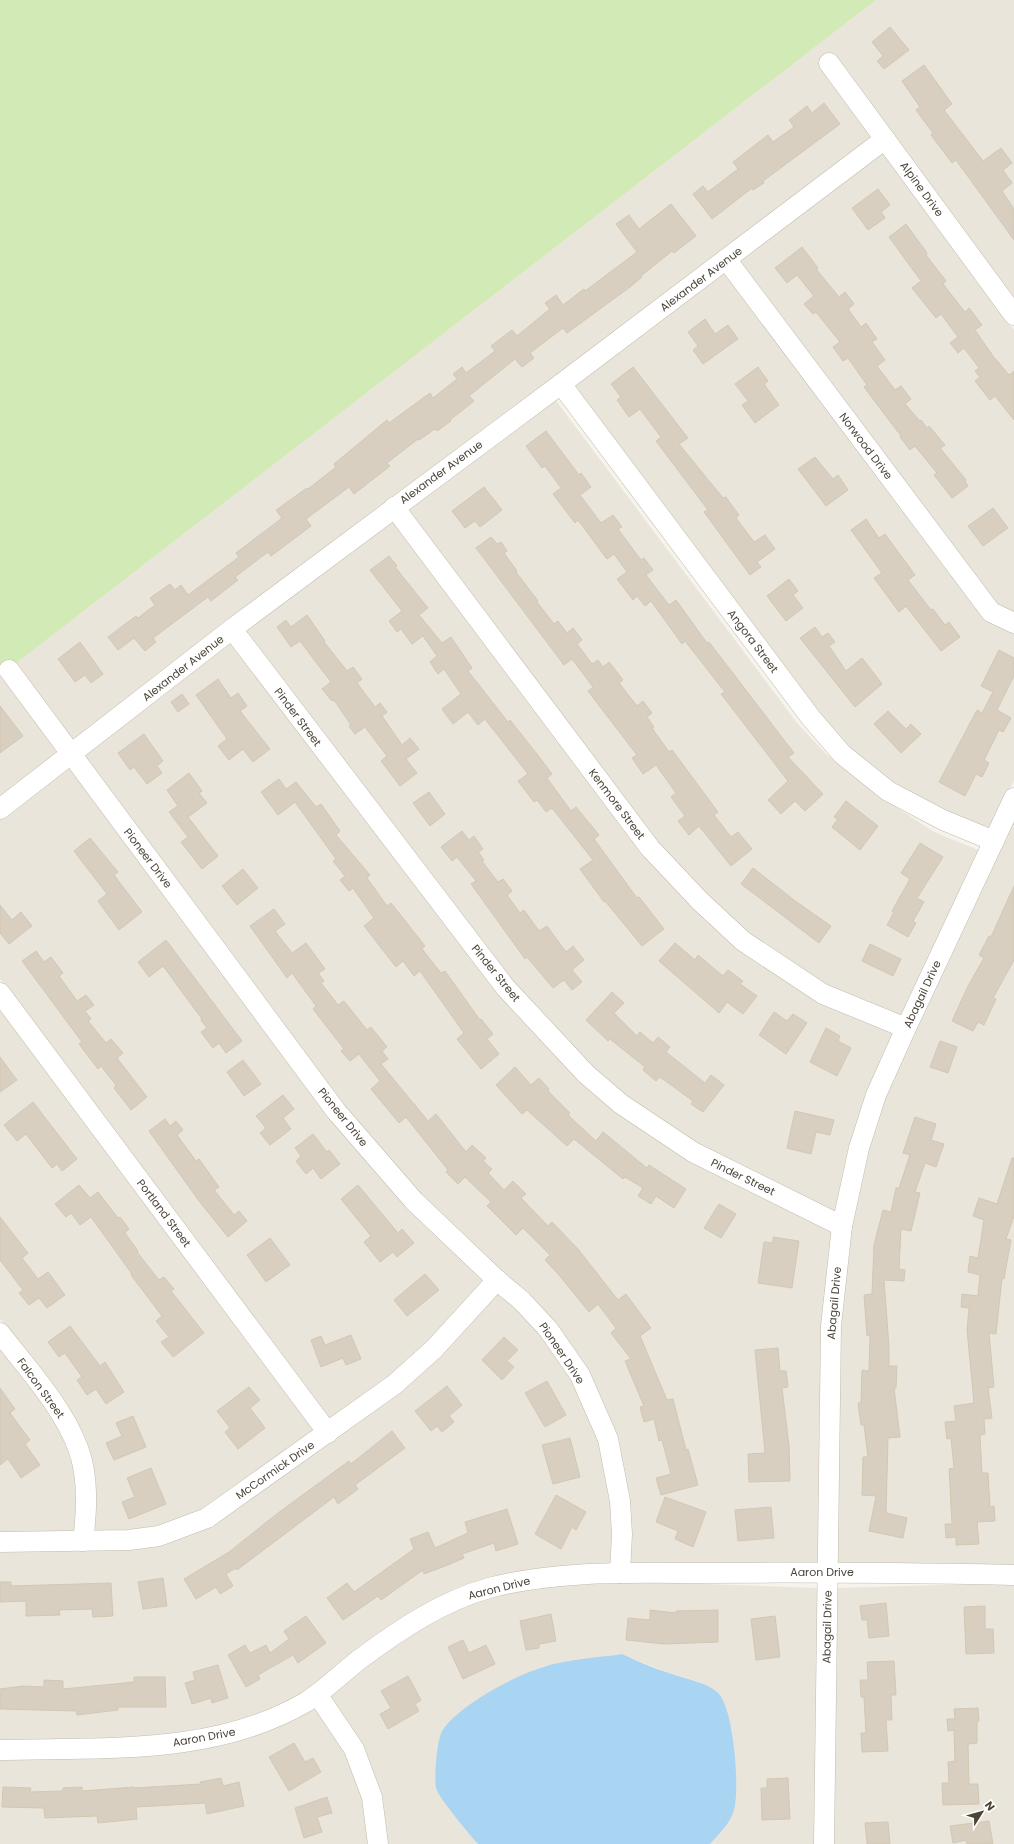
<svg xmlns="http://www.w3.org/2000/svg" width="1014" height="1844" viewBox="0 0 1014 1844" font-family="Poppins,sans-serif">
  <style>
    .residential { fill: #eae5da }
    .green { fill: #d2eab5 }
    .water { fill: #a9d4f2 }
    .building { fill: #d8cfc1; stroke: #d3c7b4 }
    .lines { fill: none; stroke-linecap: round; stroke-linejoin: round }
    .minor-casing { stroke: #c2bbae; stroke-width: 21 }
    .minor { stroke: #fff; stroke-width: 20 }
    .labels { text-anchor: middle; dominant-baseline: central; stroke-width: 3; stroke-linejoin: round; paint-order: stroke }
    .street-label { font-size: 11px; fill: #4b4439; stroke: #fff }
  </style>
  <rect width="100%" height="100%" fill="#f6f3ec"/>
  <g class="residential">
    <path d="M876 0H1014V302L831 53 818 63 874 138 74 743 15 664Z"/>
    <path d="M882 150 1014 330V614L997 605 738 260Z"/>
    <path d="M724 270 1014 632V780L988 837 893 785 838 743 567 388Z"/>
    <path d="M554 398 797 723 826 754 882 798 934 832 981 851 902 1018 828 987 749 935 706 895 657 842 405 508Z"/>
    <path d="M392 518 693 906 896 1033 837 1214 698 1145 627 1097 592 1068 511 982 243 630Z"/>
    <path d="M229 641 580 1080 833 1230 818 1573 628 1566 587 1371 420 1195 342 1106 82 755Z"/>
    <path d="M2 674 60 753 0 799V676Z"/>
    <path d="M69 765 486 1281 428 1344 390 1379 331 1422 0 979V818Z"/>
    <path d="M1014 817V1568L834 1573 839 1326 850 1227 867 1149 884 1096Z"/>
    <path d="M0 1007 317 1432 204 1511 157 1529 92 1533 69 1410 0 1319Z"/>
    <path d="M497 1291 516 1307 542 1334 573 1380 600 1442 612 1502 613 1566 524 1572 263 1716 223 1728 149 1738 0 1742V1550L212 1524Z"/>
    <path d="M0 1347 55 1420 70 1451 76 1475 78 1517 76 1533 0 1534Z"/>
    <path d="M619 1581 818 1588 816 1844H710L725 1828 735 1786V1759L732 1731 700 1682 669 1673 621 1654 544 1666 527 1673 478 1699 436 1789 478 1844H386L328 1695 419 1627 473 1601 524 1588Z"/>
    <path d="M1014 1583V1844H832L834 1588Z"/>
    <path d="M314 1705 347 1753 364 1799 370 1844H0V1758L148 1753Z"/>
  </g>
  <path class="green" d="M0 0H876L15 664 11 659 0 668Z"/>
  <path class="water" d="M622 1654C637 1661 653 1668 669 1673 685 1679 704 1681 717 1692 734 1706 740 1788 734 1810 730 1824 719 1834 710 1844H478C470 1835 438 1797 436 1788 434 1777 437 1741 442 1731 459 1705 514 1676 543 1667 568 1659 596 1658 622 1654Z"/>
  <g class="building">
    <path d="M890 27 909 50 884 69 877 61 883 56 872 42Z"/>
    <path d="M924 65 952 104 944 110 983 161 1001 148 1012 163 1003 170 1012 183 1002 191 1014 209V240L956 160 952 163 931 135 933 133 916 110 920 107 902 81Z"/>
    <path d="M824 103 840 124 763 181 764 183 753 190 752 188 712 219 693 194 703 186 708 192 738 169 733 162 768 135 773 142 794 127 789 120 807 106 812 113Z"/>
    <path d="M878 189 890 205 881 212 885 218 868 230 852 208Z"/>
    <path d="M671 204 696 236 674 253 672 251 641 276 642 277 630 287 567 333 563 328 530 353 534 358 522 367 515 359 469 396 474 401 450 420 451 421 437 431 435 429 419 440 418 439 387 463 390 466 354 494 349 487 306 519 311 526 271 556 268 552 235 577 238 580 211 601 208 597 153 638 156 642 145 651 134 638 118 650 108 637 136 616 138 618 155 605 150 598 170 584 175 590 181 585 188 595 239 557 236 553 282 518 276 510 307 488 308 489 336 467 334 464 387 420 389 423 430 393 433 398 457 379 453 374 462 367 466 373 495 351 491 346 512 330 517 336 550 309 545 303 556 295 563 305 584 289 585 291 637 252 616 224 629 215 639 229Z"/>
    <path d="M906 224 927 253 926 255 946 281 943 284 965 312 969 308 982 325 975 330 993 356 1009 375 1014 371V420L995 396 990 400 975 381 980 377 975 371 979 368 964 348 958 353 950 343 958 337 941 314 936 318 912 288 921 281 889 237Z"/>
    <path d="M802 247 818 268 816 269 839 297 845 292 854 304 848 309 861 327 866 323 877 339 872 342 885 360 877 366 895 390 901 386 911 399 905 404 920 421 921 420 927 428 929 426 945 445 940 448 966 480 965 481 968 486 952 498 934 475 937 473 915 446 910 450 900 437 901 436 864 387 867 385 848 358 843 361 833 347 840 342 816 312 813 314 804 304 814 296 797 275 787 283 775 268Z"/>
    <path d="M705 319 715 334 728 325 738 339 703 364 693 350 698 346 688 332Z"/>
    <path d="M633 367 688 438 679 444 723 498 726 497 739 515 736 518 754 542 765 535 775 549 757 562 761 567 750 575 704 512 708 510 656 441 661 437 640 409 629 417 617 400 621 397 611 384Z"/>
    <path d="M758 367 768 381 764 384 779 405 755 423 742 405 748 401 735 384Z"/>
    <path d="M546 431 579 475 581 473 591 487 580 495 601 523 613 515 622 527 618 529 641 560 644 558 653 570 646 575 669 605 676 600 707 643 709 642 794 753 788 757 823 794 805 811 795 801 781 814 768 800 788 781 721 694 725 692 685 641 682 644 651 601 645 606 637 596 633 600 617 579 627 572 614 554 607 559 578 520 575 523 553 494 561 488 545 466 542 468 526 446Z"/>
    <path d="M815 457 833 479 838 475 848 490 826 506 798 469Z"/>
    <path d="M484 487 502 510 480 527 475 521 465 528 452 511Z"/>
    <path d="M993 508 1008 528 983 546 968 526Z"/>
    <path d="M866 519 879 538 885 534 915 575 908 580 931 610 933 609 945 625 949 622 960 637 941 651 906 606 899 612 874 578 882 573 851 530Z"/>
    <path d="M491 537 497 544 501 542 507 551 504 553 517 571 516 572 538 601 537 602 554 624 558 621 567 633 573 628 582 640 577 644 592 664 598 660 603 667 609 662 623 680 619 683 637 706 643 701 652 713 647 717 654 727 652 728 669 752 672 750 718 812 714 815 731 837 738 832 752 849 731 866 699 826 689 835 678 821 685 816 671 797 676 793 656 765 643 774 632 758 637 755 588 691 593 687 572 659 564 665 476 548Z"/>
    <path d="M389 556 397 566 395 567 428 608 419 615 442 643 451 637 472 668 468 671 508 722 510 720 540 758 552 774 547 778 571 811 576 807 599 835 594 839 637 898 639 897 664 929 642 946 605 901 604 902 580 869 593 860 552 808 546 812 537 800 534 802 518 781 528 774 485 719 478 725 468 712 453 724 442 709 461 694 444 669 438 674 430 662 437 656 423 636 412 644 401 629 397 632 389 621 402 611 370 570Z"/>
    <path d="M789 579 798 591 793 595 803 608 786 621 767 596Z"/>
    <path d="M307 615 325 641 324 642 347 671 353 667 362 679 357 683 375 707 380 703 387 712 382 716 402 745 410 738 419 749 406 759 417 773 400 786 381 761 387 756 365 727 355 734 349 726 351 725 334 700 332 701 322 689 331 682 300 641 291 647 277 627 286 620 291 627Z"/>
    <path d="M815 627 822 637 828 633 835 642 829 646 846 671 862 658 882 684 855 707 800 638Z"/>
    <path d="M80 642 103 674 91 683 85 675 75 682 58 659Z"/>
    <path d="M999 650 1014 658V676L997 710 1011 718 1003 732 999 730 984 760 989 763 982 777 976 774 965 796 939 782 977 710 982 713 993 692 981 686Z"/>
    <path d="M218 679 231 698 238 693 247 706 240 711 270 749 253 762 243 749 229 760 218 746 227 739 196 695Z"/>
    <path d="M182 694 189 704 178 712 171 702Z"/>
    <path d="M0 706 23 736 0 753Z"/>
    <path d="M888 711 906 729 911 724 921 734 901 753 874 724Z"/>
    <path d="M144 734 163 761 157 766 162 773 147 784 134 767 130 770 118 753Z"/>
    <path d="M189 773 202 791 199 793 207 803 188 817 218 856 202 869 181 842 188 837 169 812 178 806 167 790Z"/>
    <path d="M279 779 286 789 296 782 316 807 321 804 340 831 336 835 370 875 367 878 387 906 391 903 425 946 422 949 441 973 445 971 480 1020 481 1019 493 1034 487 1039 499 1054 481 1069 457 1039 464 1033 420 971 414 976 403 961 396 967 364 926 374 918 353 888 349 891 340 880 345 876 333 861 336 859 295 802 278 815 261 792Z"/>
    <path d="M429 792 445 814 430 826 413 803Z"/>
    <path d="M846 801 878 826 860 850 832 827 838 819 834 817Z"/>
    <path d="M462 831 469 840 474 836 483 849 478 852 484 860 482 861 498 882 503 879 512 891 507 895 520 913 524 910 539 931 547 926 566 952 573 946 584 960 572 970 582 982 572 990 564 980 553 988 527 957 525 959 471 884 476 881 457 857 452 861 441 847Z"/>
    <path d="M90 838 118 872 114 875 142 912 119 930 98 901 107 894 74 851Z"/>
    <path d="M920 843 943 857 917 898 924 902 913 921 916 923 908 937 887 925 894 912 892 911 910 879 901 873Z"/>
    <path d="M753 868 798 903 831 926 819 943 741 884Z"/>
    <path d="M243 869 258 888 237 905 222 886Z"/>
    <path d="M1014 886V960L993 998 996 999 984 1025 978 1022 973 1031 952 1021 968 986 984 958 979 955 989 936 991 937Z"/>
    <path d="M0 905 12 920 21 912 32 926 9 944 0 933Z"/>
    <path d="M274 909 285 924 275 931 292 953 306 943 325 969 318 973 324 981 321 983 338 1005 344 1001 367 1030 371 1027 387 1047 382 1051 388 1059 381 1064 428 1121 436 1114 466 1152 472 1145 486 1158 483 1161 492 1169 488 1173 504 1190 513 1181 526 1194 521 1198 548 1226 552 1222 578 1249 618 1300 626 1294 651 1328 640 1336 667 1400 673 1399 686 1450 688 1449 698 1485 661 1495 656 1478 671 1474 662 1440 659 1441 654 1419 644 1422 640 1407 644 1406 625 1361 631 1359 611 1333 616 1328 598 1304 589 1312 559 1275 545 1260 550 1255 523 1228 516 1235 487 1206 491 1202 465 1177 458 1184 446 1172 448 1170 406 1117 399 1123 371 1089 380 1081 359 1054 350 1061 341 1051 344 1049 313 1009 316 1006 292 973 287 978 250 926Z"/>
    <path d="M166 940 242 1041 226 1053 219 1043 213 1048 201 1032 207 1028 201 1020 202 1019 163 966 149 977 138 962Z"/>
    <path d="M675 943 695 960 698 955 723 976 728 970 743 981 740 984 757 996 743 1014 727 1002 719 1013 659 961Z"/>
    <path d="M870 944 901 959 893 976 862 961Z"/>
    <path d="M36 951 44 962 51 957 63 973 59 976 77 1001 86 995 94 1005 85 1011 91 1019 88 1021 106 1043 111 1039 123 1053 117 1058 147 1097 131 1110 114 1088 116 1085 101 1066 98 1069 79 1044 82 1042 22 961Z"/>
    <path d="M612 992 624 1003 614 1013 637 1036 640 1032 653 1043 658 1037 670 1047 666 1052 705 1083 711 1075 724 1085 703 1112 691 1104 693 1101 660 1077 656 1081 643 1070 645 1067 610 1039 608 1041 586 1020Z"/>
    <path d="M774 1012 787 1021 793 1014 807 1023 786 1054 759 1035Z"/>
    <path d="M826 1028 840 1036 838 1041 851 1048 837 1076 810 1062Z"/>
    <path d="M940 1041 957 1047 948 1073 930 1067Z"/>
    <path d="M0 1057 17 1080 0 1092Z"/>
    <path d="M243 1060 261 1084 244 1096 227 1072Z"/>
    <path d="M515 1067 531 1085 539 1078 549 1089 548 1091 570 1113 568 1115 596 1141 603 1132 647 1168 649 1165 686 1189 674 1208 656 1196 651 1204 638 1196 643 1188 625 1177 623 1179 574 1139 567 1146 527 1110 522 1114 496 1085Z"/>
    <path d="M283 1095 294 1109 283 1118 291 1129 270 1145 260 1133 266 1128 256 1116Z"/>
    <path d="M33 1102 77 1159 62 1171 57 1164 52 1168 26 1134 17 1141 4 1125Z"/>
    <path d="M795 1111 834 1120 830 1135 816 1132 811 1154 787 1148Z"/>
    <path d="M915 1117 936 1124 931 1140 944 1144 936 1167 925 1163 915 1192 920 1193 911 1231 901 1229 899 1269 905 1270 904 1281 884 1280 889 1347V1366H897L896 1388H894L900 1437 888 1438 886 1513 907 1518 903 1538 869 1531 876 1496 862 1495 863 1457H868L864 1425H861L858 1403H861L862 1370 869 1371 870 1335 867 1336 864 1295 872 1294 874 1245 883 1210 891 1212 896 1188H899L910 1155 903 1153Z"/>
    <path d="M165 1119 170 1126 176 1121 183 1130 177 1135 196 1161 199 1159 219 1187 214 1190 234 1215 239 1211 247 1221 228 1237 199 1201 149 1131Z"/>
    <path d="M313 1134 327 1152 329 1150 340 1164 321 1179 313 1168 306 1174 296 1161 301 1156 295 1148Z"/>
    <path d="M1012 1158H1014V1216L1006 1239 1011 1240 1004 1279 1002 1278 996 1334 989 1333 994 1387 988 1388 992 1418 984 1419 985 1434 980 1435 982 1473H988L990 1507 994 1506 995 1521 977 1522 979 1544 956 1545V1537L946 1538 945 1524H952L949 1469 954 1468 951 1438 947 1439 945 1422 956 1421 954 1406 974 1403 967 1330 969 1308 961 1307 962 1294 978 1296 980 1275 968 1272 970 1256 978 1258 984 1220 973 1216 979 1198 997 1204Z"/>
    <path d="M79 1185 90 1198 98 1192 118 1218 120 1217 129 1229 125 1233 138 1251 137 1252 159 1280 164 1277 174 1289 171 1291 204 1333 173 1357 161 1342 169 1337 156 1321 162 1316 131 1275 132 1274 91 1217 80 1225 71 1213 66 1217 55 1204Z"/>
    <path d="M358 1185 398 1233 402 1229 414 1243 397 1257 393 1252 380 1262 364 1242 371 1236 341 1199Z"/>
    <path d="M719 1204 736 1214 721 1238 704 1228Z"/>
    <path d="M0 1217 28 1253 22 1258 38 1279 48 1272 65 1295 47 1308 39 1298 29 1305 19 1293 23 1290 0 1260Z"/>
    <path d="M773 1237 799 1241 792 1288 758 1283 764 1242 773 1243Z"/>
    <path d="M270 1238 290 1265 266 1282 247 1255Z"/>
    <path d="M425 1274 439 1290 407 1316 394 1300Z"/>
    <path d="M70 1326 100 1366 105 1362 124 1392 106 1404 96 1389 87 1395 77 1380 82 1377 65 1353 59 1357 48 1342Z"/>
    <path d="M351 1335 361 1359 346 1365 343 1358 321 1367 311 1340 321 1336 325 1345Z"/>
    <path d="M504 1337 518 1350 507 1361 514 1367 502 1380 482 1360Z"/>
    <path d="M778 1348 780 1371H786L788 1387 782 1388 789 1446 790 1481 749 1482 748 1454 765 1453 755 1350Z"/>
    <path d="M547 1381 566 1415 545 1427 525 1393Z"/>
    <path d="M447 1386 462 1405 449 1416 454 1422 442 1432 437 1426 431 1431 415 1411Z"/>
    <path d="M249 1387 260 1400 250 1408 265 1428 238 1449 225 1432 230 1428 217 1411Z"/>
    <path d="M0 1388 15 1409 10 1413 30 1440 25 1444 40 1465 21 1478 8 1459 0 1465Z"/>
    <path d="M133 1416 146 1447 114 1460 106 1443 122 1436 116 1423Z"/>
    <path d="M392 1431 405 1448 355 1485 358 1489 338 1504 334 1497 237 1570 236 1568 226 1574 233 1586 220 1594 216 1587 196 1599 184 1579 229 1552 278 1513 349 1461 351 1464Z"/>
    <path d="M570 1438 580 1477 553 1484 542 1445Z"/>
    <path d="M151 1468 166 1504 129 1519 122 1502 135 1497 127 1478Z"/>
    <path d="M556 1495 586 1512 576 1530 572 1527 561 1549 535 1534Z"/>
    <path d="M665 1497 706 1512 693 1547 675 1539 678 1531 656 1522Z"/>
    <path d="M771 1507 774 1538 738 1541 735 1510Z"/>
    <path d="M507 1509 518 1544 496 1551 494 1543 462 1554 464 1558 448 1565 424 1574 423 1570 381 1600 378 1596 343 1620 327 1598 347 1583 354 1592 414 1549 410 1539 428 1532 435 1548 468 1533 465 1522Z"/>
    <path d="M163 1578 167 1606 143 1609 138 1582Z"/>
    <path d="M0 1582H11V1586L111 1583 113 1616 93 1617 92 1609 59 1610 60 1615 26 1616V1601L0 1602Z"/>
    <path d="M886 1603 889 1636 869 1638 867 1620H862L860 1606Z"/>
    <path d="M985 1606V1629H993L994 1653 966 1654 964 1607Z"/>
    <path d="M650 1610 676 1613V1611L718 1610V1642L664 1644 626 1640 628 1618 650 1620Z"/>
    <path d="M551 1614 556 1641 539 1644V1648L526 1650 520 1621Z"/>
    <path d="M306 1616 326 1643 298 1663 293 1655 258 1675 260 1679 246 1687 228 1655 245 1645 250 1653 266 1645 270 1653 289 1639 284 1631Z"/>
    <path d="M775 1616 780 1657 756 1660 751 1619Z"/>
    <path d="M463 1640 469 1653 486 1645 495 1664 463 1679 448 1647Z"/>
    <path d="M894 1661 896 1695H891L892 1720H886L888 1751 862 1752 861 1733H866L864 1697H861L860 1680H868L867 1662Z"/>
    <path d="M218 1665 228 1698 212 1703 211 1698 192 1704 185 1683 195 1680 193 1672Z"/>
    <path d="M408 1676 421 1700 415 1704 419 1711 388 1729 380 1714 391 1708 381 1691Z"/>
    <path d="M134 1677H165L166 1707H118V1710L77 1715 76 1711 0 1709V1689L23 1686 44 1687V1680L63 1681V1689L134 1682Z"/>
    <path d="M978 1708 979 1721H977V1743L968 1744 969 1784H978L979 1804 943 1805 942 1783H949L948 1762 955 1761 954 1730 948 1731 947 1719H955L954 1709Z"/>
    <path d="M294 1743 305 1762 313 1758 321 1772 289 1791 269 1757Z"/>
    <path d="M221 1778 223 1786 239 1782 244 1806 207 1814 205 1803 136 1807 137 1819 98 1823 97 1816 45 1818 44 1808 2 1807 3 1787 31 1788 30 1792 63 1791V1788L82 1787V1791L134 1787V1788L201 1784 200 1782Z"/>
    <path d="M788 1778 790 1819 762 1820 761 1788H767V1779Z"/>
    <path d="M327 1797 332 1813 317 1817 322 1832 304 1838 295 1808Z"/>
    <path d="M989 1821 993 1844H967L966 1840 953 1843 950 1826Z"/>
    <path d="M888 1822 890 1844H867L865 1823Z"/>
  </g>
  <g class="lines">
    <g class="minor-casing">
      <g id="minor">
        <path d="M829 63 1014 315"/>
        <path d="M726 259 991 612 1014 623"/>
        <path d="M561 384 811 718 842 754 888 791 943 820 994 841"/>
        <path d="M394 507 650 848 700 901 743 941 823 994 906 1028"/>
        <path d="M232 629 505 987 586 1074 621 1104 693 1152 842 1226"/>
        <path d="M9 670 336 1111 414 1201 497 1280 522 1301 548 1329 580 1375 608 1439 620 1501 622 1534 620 1573"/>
        <path d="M0 809 232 629 561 384 885 139"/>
        <path d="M0 993 328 1433"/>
        <path d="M0 1333C26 1367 63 1407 78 1448 89 1477 87 1511 83 1541"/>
        <path d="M0 1542 129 1540 159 1536 207 1518 395 1384 434 1349 497 1280"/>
        <path d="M317 1694 354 1749 372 1797 378 1844"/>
        <path d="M0 1750C102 1747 214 1756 306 1702 325 1690 342 1673 360 1659 399 1630 442 1601 489 1588 557 1570 631 1573 701 1573 805 1572 910 1573 1014 1575"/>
        <path d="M824 1844 831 1326 842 1226 859 1148 876 1095 906 1028 1014 798"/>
      </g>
    </g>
    <use href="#minor" class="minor"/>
  </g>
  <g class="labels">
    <g class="street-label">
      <text transform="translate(922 189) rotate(54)">Alpine Drive</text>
      <text transform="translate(701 279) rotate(-37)">Alexander Avenue</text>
      <text transform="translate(866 446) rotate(53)">Norwood Drive</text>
      <text transform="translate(441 472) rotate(-36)">Alexander Avenue</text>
      <text transform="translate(753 641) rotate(53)">Angora Street</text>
      <text transform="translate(183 668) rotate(-38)">Alexander Avenue</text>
      <text transform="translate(298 717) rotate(53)">Pinder Street</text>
      <text transform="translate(617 804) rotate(53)">Kenmore Street</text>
      <text transform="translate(148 858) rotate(53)">Pioneer Drive</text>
      <text transform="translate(496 973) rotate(51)">Pinder Street</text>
      <text transform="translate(922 994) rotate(-65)">Abagail Drive</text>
      <text transform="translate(343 1117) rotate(51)">Pioneer Drive</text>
      <text transform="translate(743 1177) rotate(26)">Pinder Street</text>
      <text transform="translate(164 1213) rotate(53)">Portland Street</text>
      <text transform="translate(834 1303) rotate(-85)">Abagail Drive</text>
      <text transform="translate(562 1353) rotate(56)">Pioneer Drive</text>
      <text transform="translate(41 1388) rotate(54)">Falcon Street</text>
      <text transform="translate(275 1470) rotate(-35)">McCormick Drive</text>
      <text x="822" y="1572">Aaron Drive</text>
      <text transform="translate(499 1588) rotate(-14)">Aaron Drive</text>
      <text transform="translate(827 1627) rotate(-89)">Abagail Drive</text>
      <text transform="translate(204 1737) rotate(-10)">Aaron Drive</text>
    </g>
  </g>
  <g transform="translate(982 1812) rotate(53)" stroke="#ffffff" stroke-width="3" paint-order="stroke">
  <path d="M0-3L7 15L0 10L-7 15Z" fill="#4b4439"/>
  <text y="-6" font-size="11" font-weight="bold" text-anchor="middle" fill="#4b4439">N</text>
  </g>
</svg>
